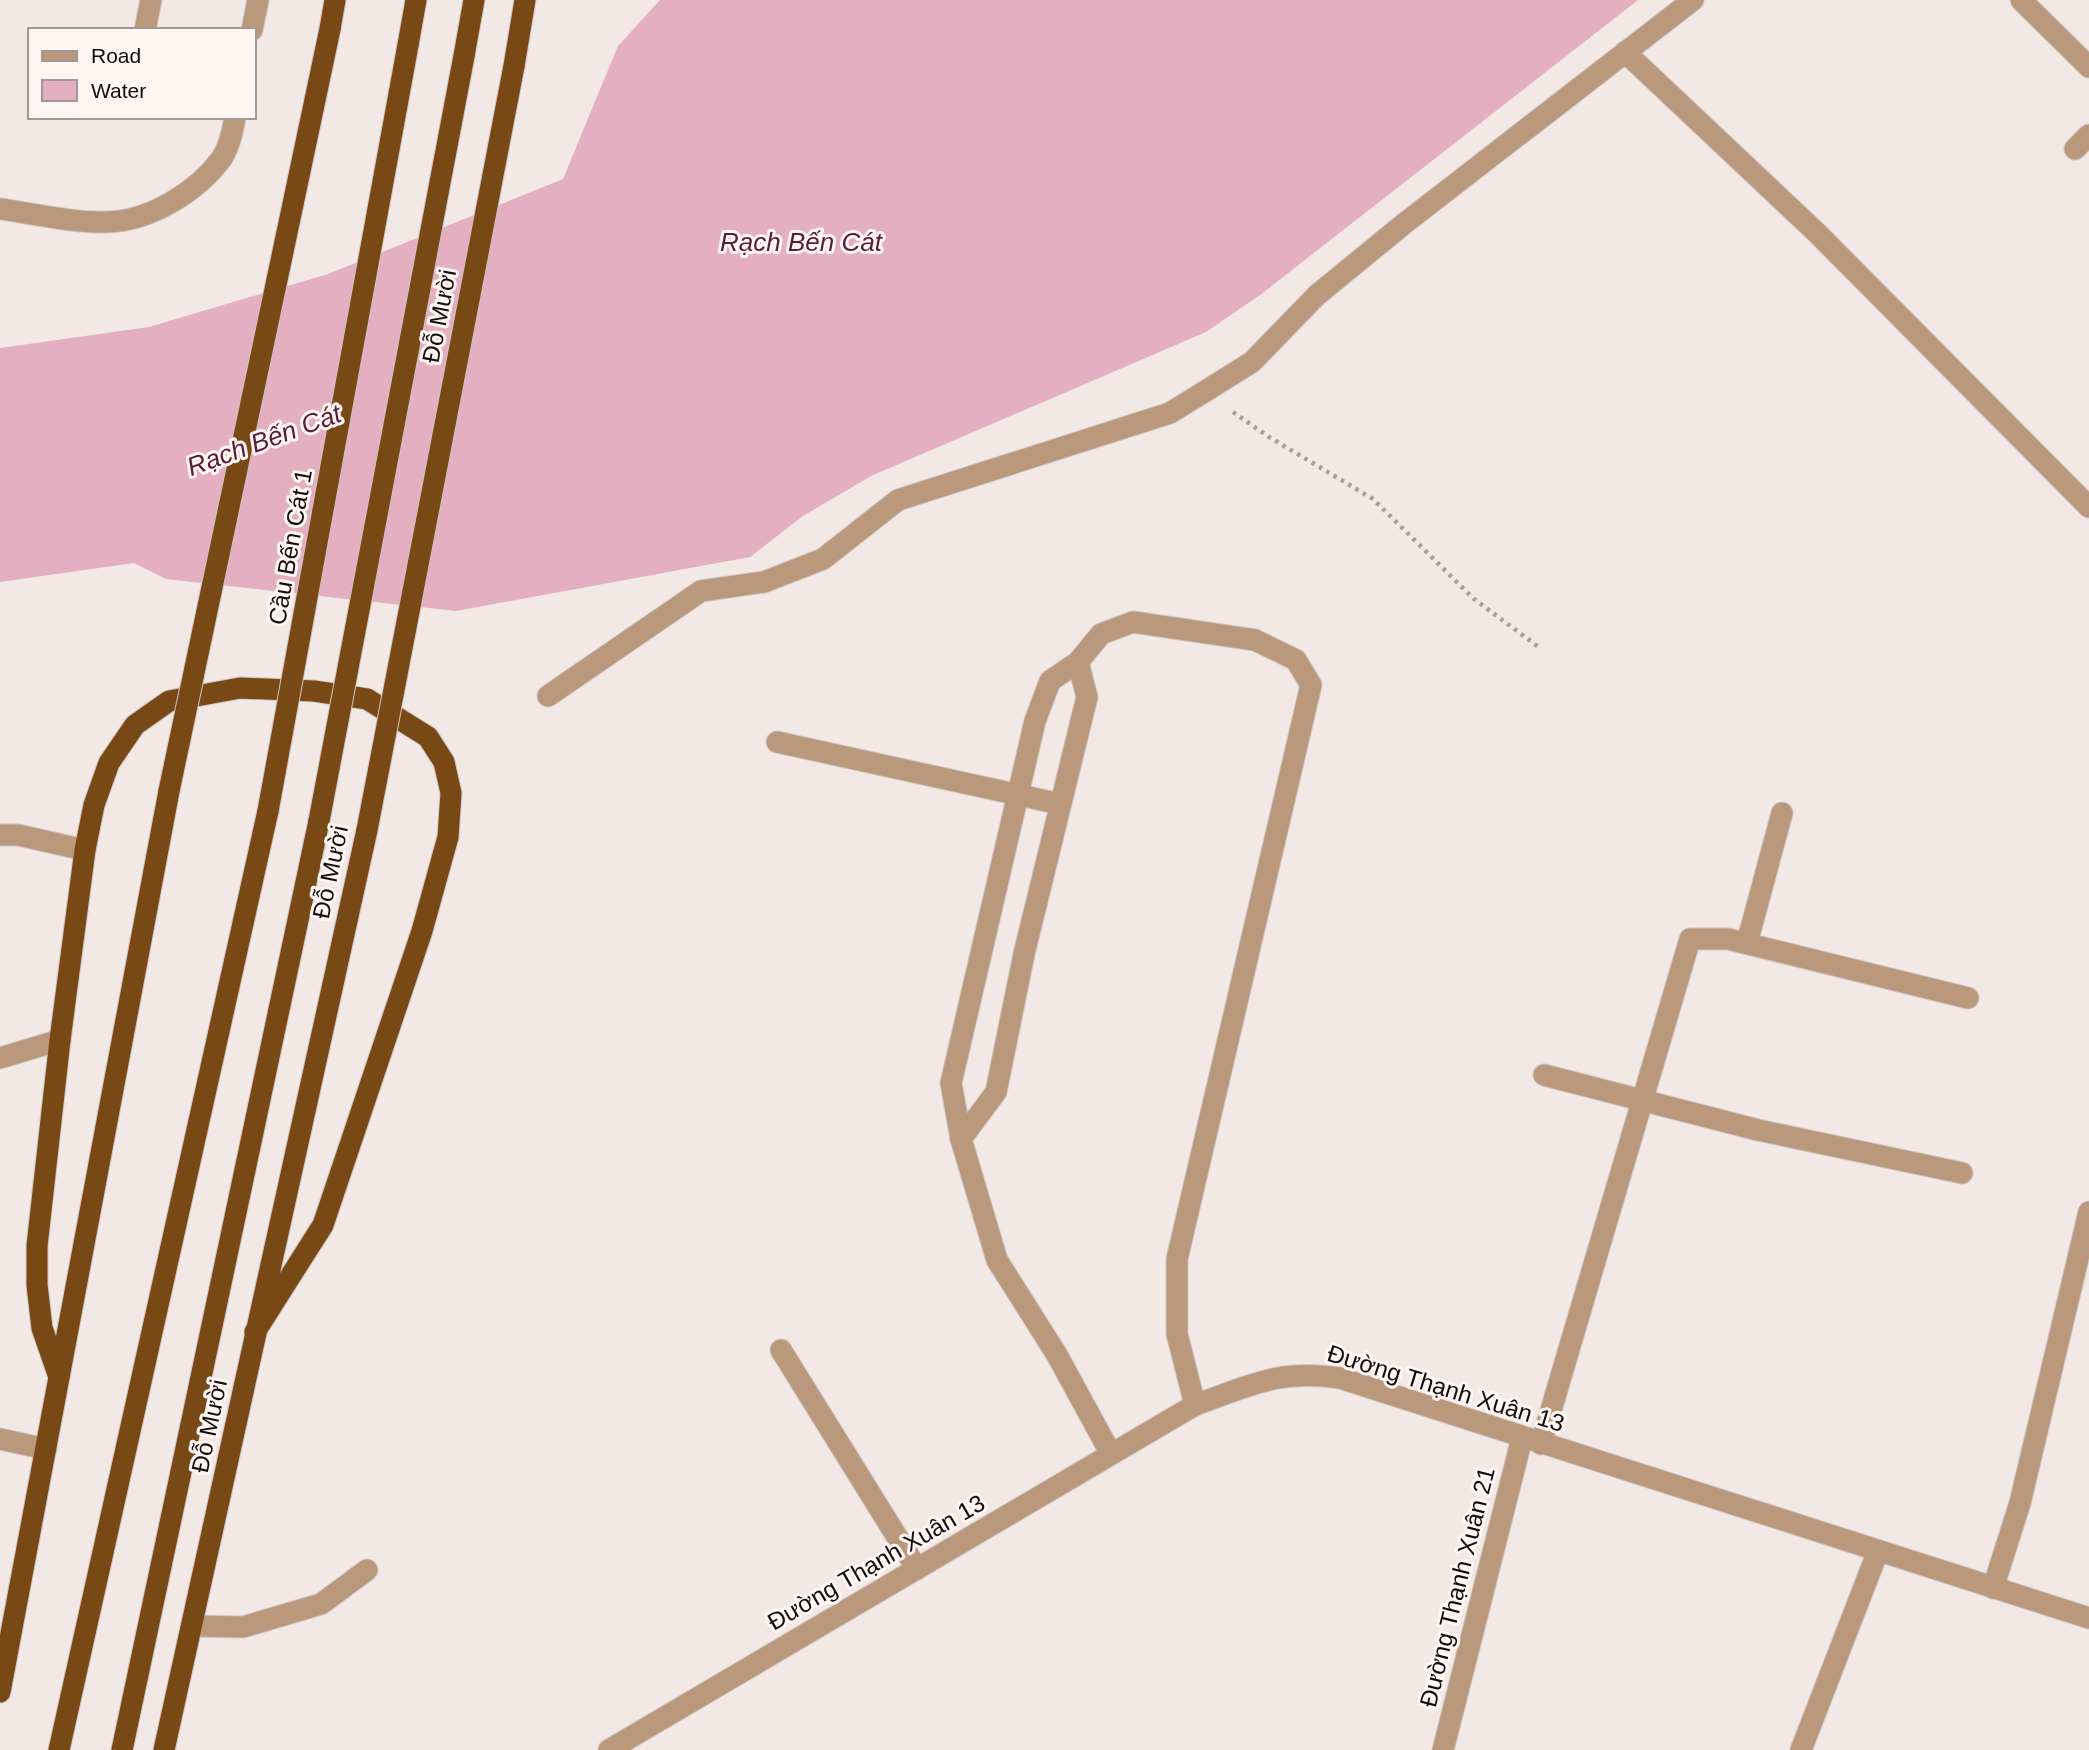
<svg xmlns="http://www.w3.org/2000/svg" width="2089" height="1750" viewBox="0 0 2089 1750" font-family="Arial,sans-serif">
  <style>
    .water { fill: #e3afc1 }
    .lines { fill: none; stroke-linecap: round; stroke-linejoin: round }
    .service-casing { stroke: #cec5c2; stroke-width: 23 }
    .minor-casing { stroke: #cec5c2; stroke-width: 23 }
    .trunk-casing { stroke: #cec5c2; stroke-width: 23 }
    .path { stroke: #a8a09e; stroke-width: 4.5; stroke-dasharray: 3.5 5; stroke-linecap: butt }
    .service { stroke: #b9987b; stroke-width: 21 }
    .minor { stroke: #b9987b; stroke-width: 21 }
    .trunk { stroke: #794915; stroke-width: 21 }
    .trunk-bridge-casing { stroke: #cec5c2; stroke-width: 23; stroke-linecap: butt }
    .trunk-bridge { stroke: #794915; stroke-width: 21 }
    .labels { text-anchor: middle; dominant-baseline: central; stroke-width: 6; stroke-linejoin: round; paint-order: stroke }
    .street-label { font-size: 24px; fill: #110d0c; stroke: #fff5f2 }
    .water-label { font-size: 26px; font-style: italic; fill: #591c38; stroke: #fff5f2 }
  </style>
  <rect width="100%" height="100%" fill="#f2e8e5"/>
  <path class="water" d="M660 0H1638L1260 295 1206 332 871 476 803 516 750 557 456 611 166 579 134 563 0 582V348L149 327 328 274 563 179 618 46Z"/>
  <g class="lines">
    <g class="service-casing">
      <g id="service">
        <path d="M145 30 151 0"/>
        <path d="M252 30 258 0"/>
        <path d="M0 209C35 214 73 223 107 222 150 221 197 192 222 158 229 147 233 130 235 117"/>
        <path d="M548 696 701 591 764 582 823 559 898 500 1170 413 1204 392"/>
        <path d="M0 835H18L85 850"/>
        <path d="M0 1058 60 1040"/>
        <path d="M781 1350 917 1569"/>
        <path d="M0 1439 46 1449"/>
        <path d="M1993 1588 2020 1503 2089 1212"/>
        <path d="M194 1626 243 1627 321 1604 367 1570"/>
        <path d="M1801 1750 1878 1551"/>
      </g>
    </g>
    <g class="minor-casing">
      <g id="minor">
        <path d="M2021 0 2089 67"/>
        <path d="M1625 52 1817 233 2089 507"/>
        <path d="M2075 149 2089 135"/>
        <path d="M1204 392 1252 362 1317 295 1405 223 1693 0"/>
        <path d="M777 742 1060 804"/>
        <path d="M1747 943 1782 813"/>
        <path d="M1544 1075 1758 1130 1962 1173"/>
        <path d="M961 1139 996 1092 1024 954 1087 697 1078 662"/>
        <path d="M1541 1444 1690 939H1728L1968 998"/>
        <path d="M1111 1454 1057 1355 997 1260 961 1139 951 1083 1035 721 1050 681 1078 662 1101 634 1133 622 1255 640 1296 660 1311 685 1177 1259V1334L1195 1405"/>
        <path d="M609 1750 1195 1405C1251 1385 1279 1369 1340 1378L2089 1618"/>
        <path d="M1443 1750 1522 1438"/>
      </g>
    </g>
    <g class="trunk-casing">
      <g id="trunk">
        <path d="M330 29 335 0"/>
        <path d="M408 45 416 0"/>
        <path d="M464 56 474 0"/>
        <path d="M514 66 525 0"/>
        <path d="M59 1377 42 1328 37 1285V1246L60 1040 85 850 94 805 109 763 135 725 169 701 240 688 314 691 367 699 428 737 444 762 451 793 448 837 422 931 323 1225 255 1332"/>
        <path d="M0 1692 169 791"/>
        <path d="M59 1750 268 811"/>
        <path d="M122 1750 319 821"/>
        <path d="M164 1750 367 830"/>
      </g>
    </g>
    <path class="path" d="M1233 412 1269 437 1373 499 1474 599 1540 648"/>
    <use href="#service" class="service"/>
    <use href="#minor" class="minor"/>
    <use href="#trunk" class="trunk"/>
    <g class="trunk-bridge-casing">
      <g id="trunk-bridge">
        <path d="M169 791 330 29"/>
        <path d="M268 811 408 45"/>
        <path d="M319 821 464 56"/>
        <path d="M367 830 514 66"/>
      </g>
    </g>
    <use href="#trunk-bridge" class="trunk-bridge"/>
  </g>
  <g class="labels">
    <g class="street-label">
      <text transform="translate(439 316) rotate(-79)">Đỗ Mười</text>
      <text transform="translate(290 547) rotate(-80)">Cầu Bến Cát 1</text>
      <text transform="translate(330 872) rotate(-78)">Đỗ Mười</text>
      <text transform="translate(1446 1388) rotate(17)">Đường Thạnh Xuân 13</text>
      <text transform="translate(209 1426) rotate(-78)">Đỗ Mười</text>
      <text transform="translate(876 1562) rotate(-30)">Đường Thạnh Xuân 13</text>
      <text transform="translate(1457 1587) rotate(-76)">Đường Thạnh Xuân 21</text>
    </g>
    <g class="water-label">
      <text x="801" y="242">Rạch Bến Cát</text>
      <text transform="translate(264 440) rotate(-20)">Rạch Bến Cát</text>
    </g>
  </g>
  <rect x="28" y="28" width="228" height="91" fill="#fff5f2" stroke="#a09896" stroke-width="2"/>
  <rect x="42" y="51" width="35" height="10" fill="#b9987b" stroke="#a09896" stroke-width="2"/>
  <text x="91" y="63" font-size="21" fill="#110d0c">Road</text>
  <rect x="42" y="80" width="35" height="21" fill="#e3afc1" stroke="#a09896" stroke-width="2"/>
  <text x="91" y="98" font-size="21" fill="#110d0c">Water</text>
</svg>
